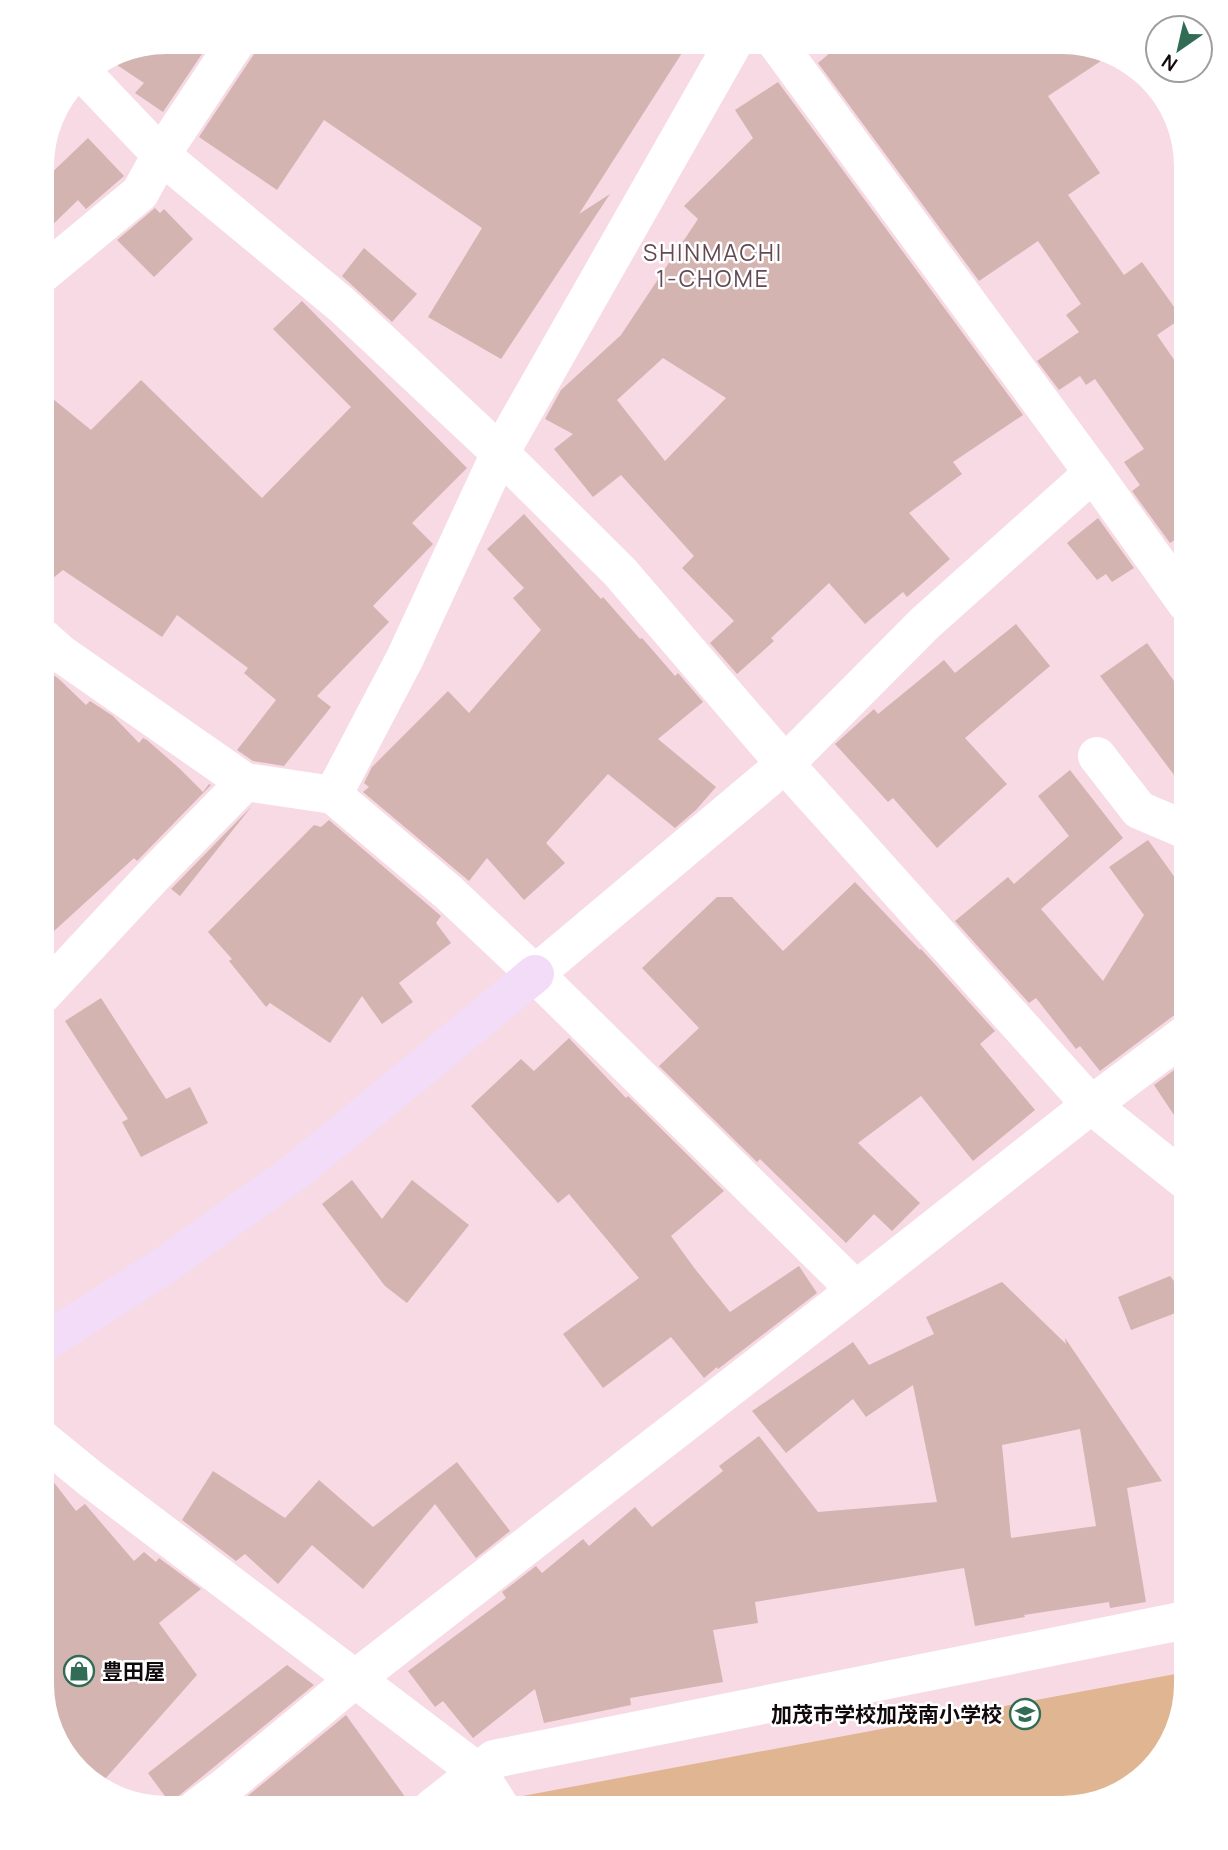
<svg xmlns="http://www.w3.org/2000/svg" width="1228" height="1850" viewBox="0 0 1228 1850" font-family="Manrope,'Noto Sans JP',sans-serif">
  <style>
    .green { fill: #e0b692 }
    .building { fill: #d3b4b0; fill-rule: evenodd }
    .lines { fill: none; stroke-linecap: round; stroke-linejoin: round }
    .street { stroke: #fff; stroke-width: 38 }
    .secondary { stroke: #f2dcf7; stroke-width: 38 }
    .labels { text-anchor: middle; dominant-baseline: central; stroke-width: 5; stroke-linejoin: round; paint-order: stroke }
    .poi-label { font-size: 21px; font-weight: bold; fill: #12090d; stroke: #fff; text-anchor: start }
    .neighbourhood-label { font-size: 23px; letter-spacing: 2px; fill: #624953; stroke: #fff }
  </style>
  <rect width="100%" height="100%" fill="#f7dae4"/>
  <path class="green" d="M1186 1672V1684L1169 1746 1124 1792 1062 1808H524L517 1797Z"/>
  <g class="building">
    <path d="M168 42H210L163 112 135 93 144 83 108 59 119 51Z"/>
    <path d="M258 42H689L579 214 610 194 501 359 428 317 482 228 324 120 277 190 199 137 254 54Z"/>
    <path d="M843 42H1070L1110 55 1048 96 1100 173 1068 195 1124 275 1142 262 1182 318 1157 335 1186 377V533L1170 543 1132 491 1140 485 1124 462 1144 449 1095 379 1086 385 1080 376 1059 390 1037 361 1079 332 1066 315 1081 304 1038 241 979 281 818 63Z"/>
    <path d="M778 82 1023 415 953 462 962 474 909 513 950 559 907 597 903 592 865 624 829 583 771 638 774 641 737 674 710 643 734 621 682 568 694 556 621 475 593 497 554 449 573 434 545 419 561 390 621 335 698 219 684 206 753 138 735 110ZM663 358 726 398 665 461 617 400Z"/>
    <path d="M88 138 124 176 86 209 78 200 42 235V182Z"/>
    <path d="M155 208 160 213 164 209 193 239 154 277 117 240Z"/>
    <path d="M364 248 417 294 392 322 342 276Z"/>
    <path d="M302 301 467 468 412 523 433 544 373 606 389 622 317 696 331 707 284 766 253 761 237 750 276 700 244 673 248 668 177 615 162 637 63 570 42 587V390L91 430 141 380 262 498 351 407 273 329Z"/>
    <path d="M524 514 601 599 603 597 640 639 642 638 675 676 678 673 703 702 658 739 716 787 696 810 675 828 608 774 546 843 565 863 524 900 487 858 469 881 363 792 369 787 364 783 372 767 448 691 469 713 541 630 513 598 524 588 487 549Z"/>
    <path d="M1098 518 1134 568 1112 582 1106 574 1097 580 1067 543Z"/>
    <path d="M1016 624 1050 666 965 738 1007 784 937 848 893 798 888 802 835 744 874 709 878 714 944 660 955 673Z"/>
    <path d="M1147 643 1186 698V791L1100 676Z"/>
    <path d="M42 666 60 680 86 705 90 701 113 716 139 743 143 738 147 740 179 768 203 792 209 784 211 785 137 861 134 858 42 942Z"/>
    <path d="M1070 770 1123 838 1041 909 1103 981 1144 915 1109 867 1148 840 1186 893V1013L1173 1016 1100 1071 1080 1046 1076 1049 1036 998 1029 1003 955 921 1008 877 1014 884 1069 836 1038 796Z"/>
    <path d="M252 806 180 896 171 889Z"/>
    <path d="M329 820 441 916 436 923 451 943 399 983 413 1002 382 1024 362 996 330 1043 270 1003 266 1007 229 961 232 959 208 932 314 825 321 827Z"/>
    <path d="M855 882 920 950 921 949 995 1031 980 1044 1035 1110 973 1161 921 1096 858 1143 920 1203 892 1231 874 1214 846 1243 760 1159 757 1162 659 1066 699 1028 642 968 717 897H732L783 951Z"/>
    <path d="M101 998 166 1099 190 1087 208 1123 141 1157 122 1122 128 1119 65 1021Z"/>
    <path d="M569 1038 626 1098 628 1096 724 1191 671 1236 695 1269 730 1312 799 1266 817 1293 718 1369 717 1367 704 1378 671 1337 603 1388 563 1334 639 1278 569 1194 558 1203 471 1106 521 1059 534 1071Z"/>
    <path d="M1186 1061V1133L1154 1085Z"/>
    <path d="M352 1180 382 1219 412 1180 469 1225 407 1303 385 1286 322 1204Z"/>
    <path d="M1170 1276 1186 1296V1309L1131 1330 1118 1297Z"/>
    <path d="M1002 1282 1066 1344 1065 1338 1162 1481 1127 1488 1146 1602 1110 1608 1109 1602 1024 1615 1025 1617 975 1626 964 1568 755 1602 758 1623 713 1630 723 1682 630 1698 631 1705 544 1723 535 1689 473 1738 443 1701 435 1707 408 1671 506 1598 502 1592 536 1566 542 1573 583 1539 589 1546 635 1507 652 1527 723 1471 719 1466 759 1436 818 1512 937 1502 913 1385 866 1417 853 1399 786 1453 752 1411 853 1342 869 1365 934 1334 926 1317ZM1080 1429 1096 1526 1011 1538 1002 1445Z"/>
    <path d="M457 1462 510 1531 476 1558 435 1504 363 1589 312 1545 278 1584 245 1554 236 1561 182 1520 213 1471 285 1518 319 1480 373 1527Z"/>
    <path d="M42 1467 76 1511 85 1504 134 1561 144 1552 156 1562 159 1558 201 1589 159 1623 197 1675 98 1787 58 1746 42 1684Z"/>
    <path d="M287 1665 314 1685 170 1803 148 1773Z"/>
    <path d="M346 1715 411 1805V1808H251L244 1799Z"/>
  </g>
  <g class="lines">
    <g class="street">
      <path d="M776 42 1093 473 1186 603"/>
      <path d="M84 74 161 155 342 305 500 453 620 572 785 764 1091 1105 1186 1181"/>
      <path d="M42 274 140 193 161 155 236 42"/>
      <path d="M42 637 60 653 245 782 333 795 448 892 535 974 856 1290"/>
      <path d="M1097 756 1139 810 1186 830"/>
      <path d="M333 795 405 658 500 453 734 42"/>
      <path d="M535 974 785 764 924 624 1093 473"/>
      <path d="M42 995 152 877 245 782"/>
      <path d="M42 1439 91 1479 478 1772 501 1808"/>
      <path d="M197 1808 225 1787 355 1679 856 1290 1091 1105 1186 1034"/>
      <path d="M432 1808 494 1759 1186 1620"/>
    </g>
    <path class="secondary" d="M42 1344 165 1265 299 1169 535 974"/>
  </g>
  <defs>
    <g id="shop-ring" transform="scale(1.575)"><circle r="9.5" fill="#fff" stroke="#336c55" stroke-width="1.5"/><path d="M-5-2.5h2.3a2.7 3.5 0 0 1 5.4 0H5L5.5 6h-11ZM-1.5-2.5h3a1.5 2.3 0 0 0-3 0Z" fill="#336c55"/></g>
    <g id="school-ring" transform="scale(1.575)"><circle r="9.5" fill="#fff" stroke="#336c55" stroke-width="1.5"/><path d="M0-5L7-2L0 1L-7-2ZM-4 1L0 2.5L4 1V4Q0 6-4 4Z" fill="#336c55"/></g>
  </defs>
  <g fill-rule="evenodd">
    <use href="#shop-ring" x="79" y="1671"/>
    <use href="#school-ring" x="1025" y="1714"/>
  </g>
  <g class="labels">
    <g class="poi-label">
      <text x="102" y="1671">豊田屋</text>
      <text x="1002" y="1714" text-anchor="end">加茂市学校加茂南小学校</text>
    </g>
    <g class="neighbourhood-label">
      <text x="713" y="252">SHINMACHI<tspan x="713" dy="26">1-CHOME</tspan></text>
    </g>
  </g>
  <path d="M0 0H1228V1850H0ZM166 54H1062A112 112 0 0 1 1174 166V1684A112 112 0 0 1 1062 1796H166A112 112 0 0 1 54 1684V166A112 112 0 0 1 166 54Z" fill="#fff" fill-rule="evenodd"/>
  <g transform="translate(1179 49) rotate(214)"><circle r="33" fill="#ffffff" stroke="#a09d9e" stroke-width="2"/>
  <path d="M0-5L12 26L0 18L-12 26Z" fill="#336c55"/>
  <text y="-10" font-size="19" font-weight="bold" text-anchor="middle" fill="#12090d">N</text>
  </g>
</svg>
